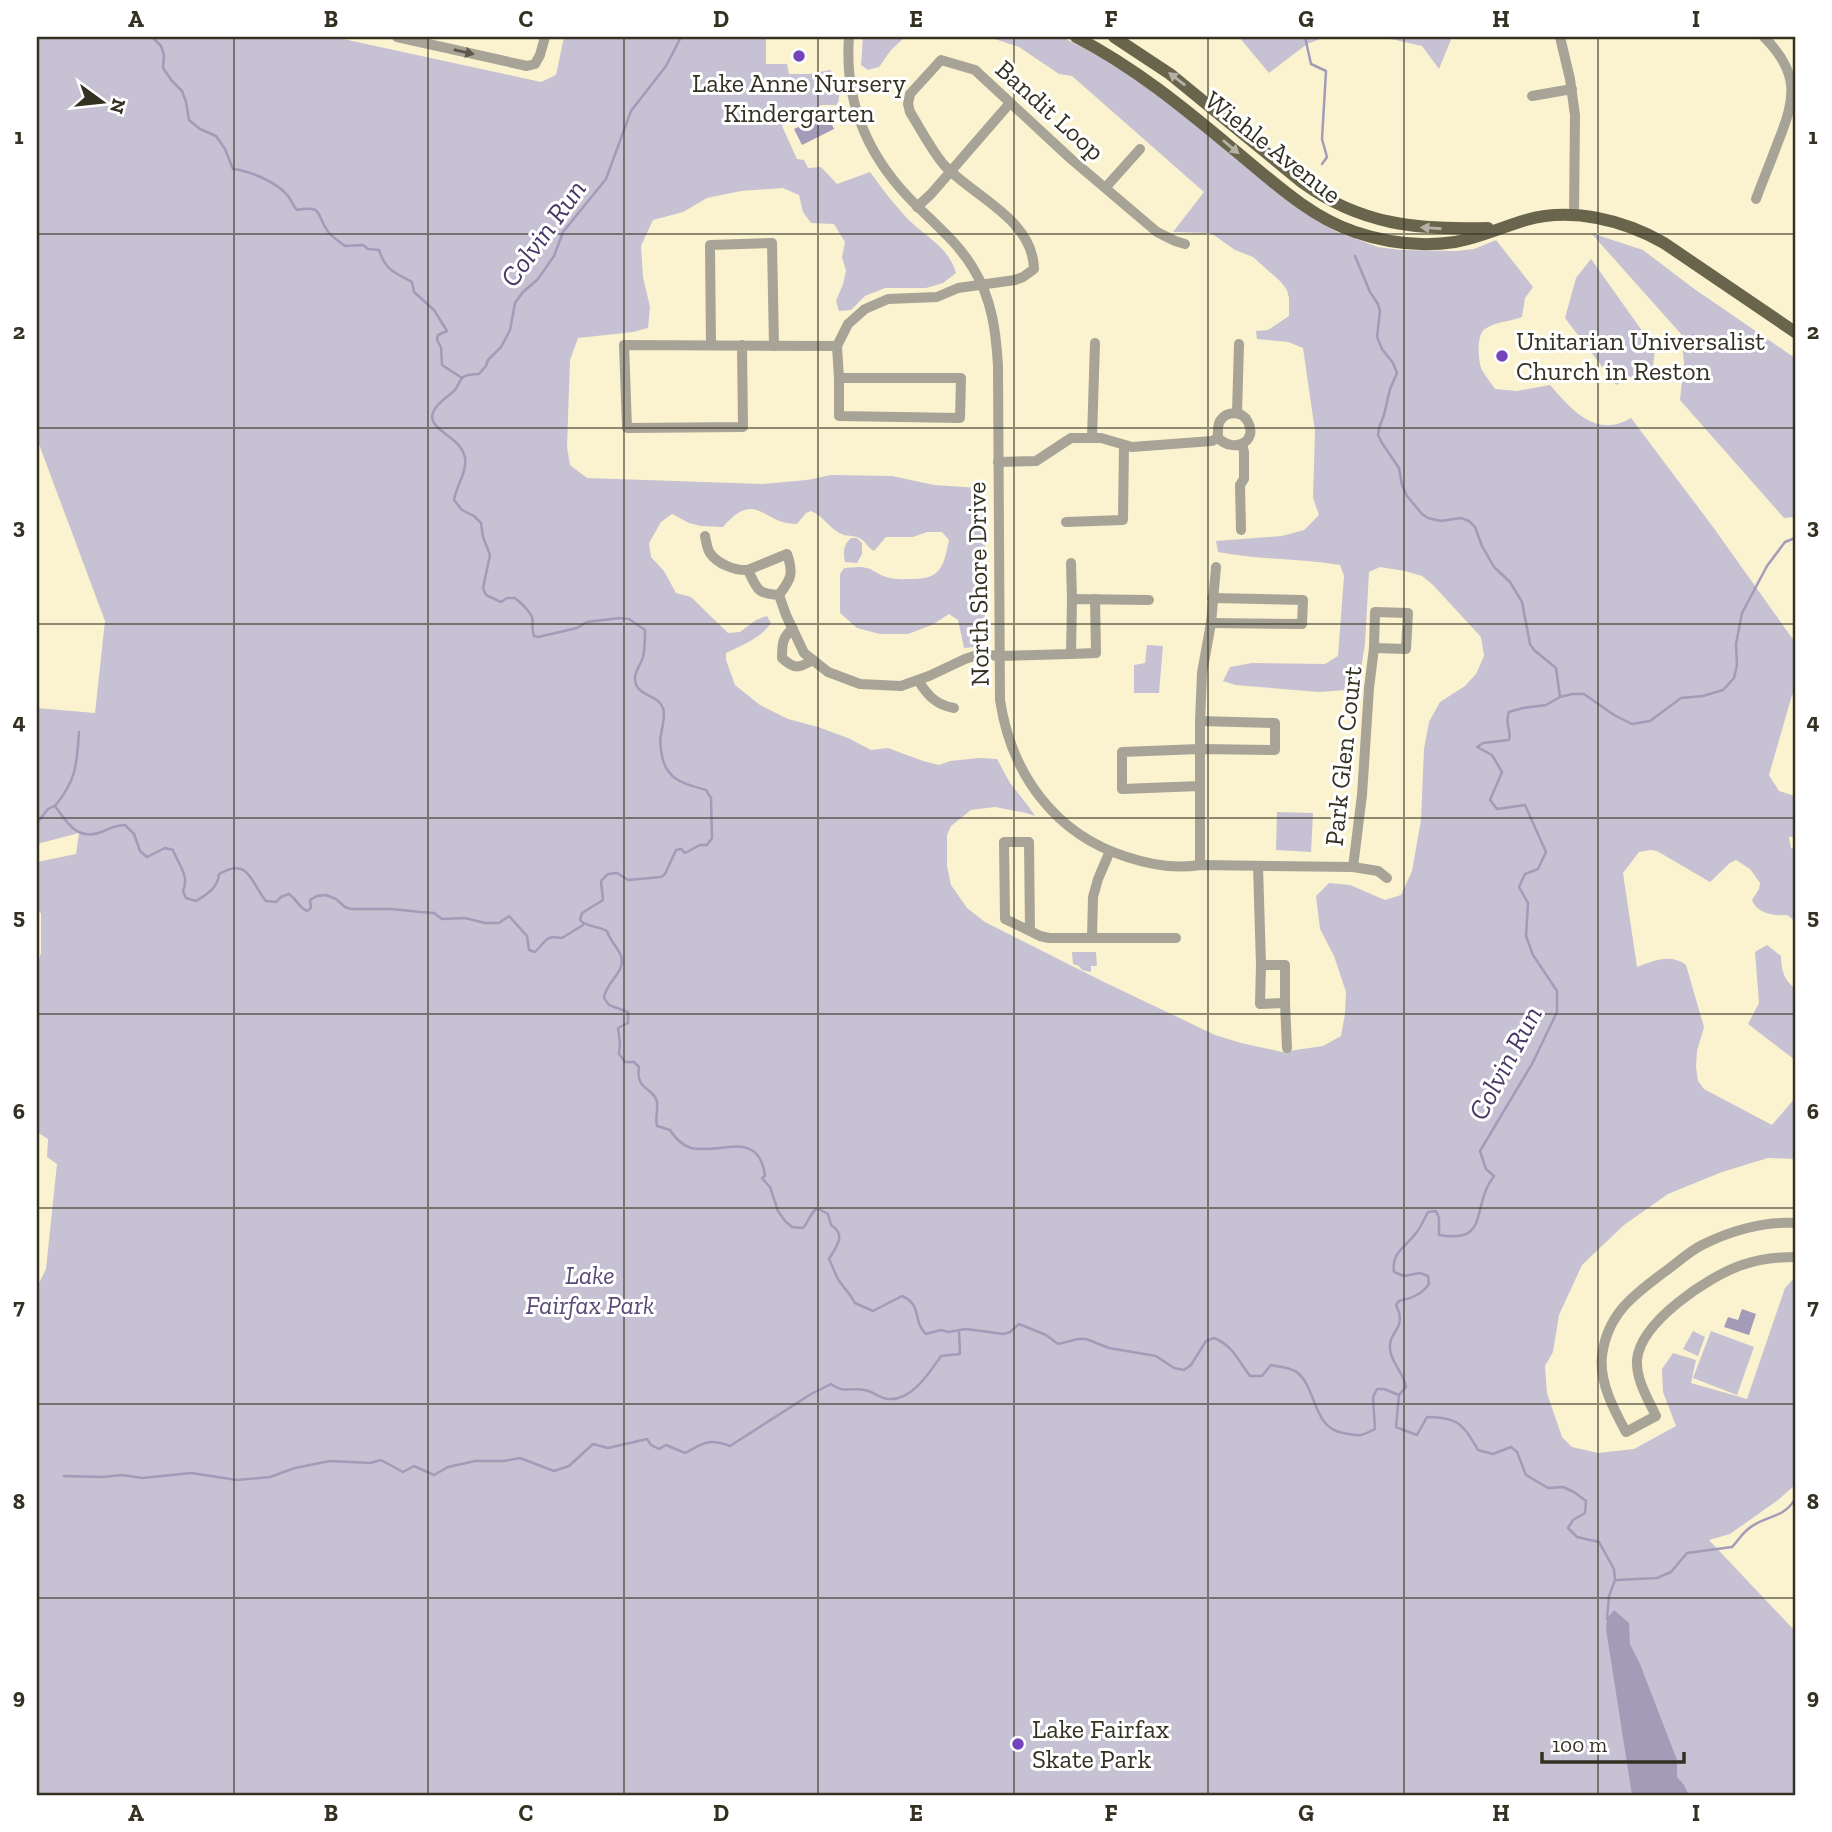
<svg xmlns="http://www.w3.org/2000/svg" width="1832" height="1832" viewBox="0 0 1832 1832" font-family="'Zilla Slab',serif">
  <style>
    .green { fill: #c6c1d3 }
    .water { fill: #a39bb8 }
    .lines { fill: none; stroke-linecap: round; stroke-linejoin: round }
    .stream { stroke: #a39bb8; stroke-width: 2.5 }
    .minor { stroke: #a7a497; stroke-width: 10 }
    .major { stroke: #69644c; stroke-width: 12 }
    .oneway { fill: #5c594c }
    .oneway2 { fill: #b4b2a6 }
    .grid { fill: none; stroke: #343123; stroke-width: 2; stroke-opacity: 0.55 }
    .poi-dot { fill: #7344bc; stroke: #fff; stroke-width: 2.5 }
    .labels { text-anchor: middle; dominant-baseline: central; stroke-width: 6; stroke-linejoin: round; paint-order: stroke }
    .poi-label { font-size: 26px; fill: #343123; stroke: #fff; text-anchor: start }
    .street-label { font-size: 26px; fill: #343123; stroke: #fff }
    .park-label { font-size: 26px; font-style: italic; fill: #594b77; stroke: #fff }
    .water-label { font-size: 28px; font-style: italic; fill: #473964; stroke: #fff }
    .neatline { fill: none; stroke: #343123; stroke-width: 2.5 }
    .grid-label { font-size: 23px; text-anchor: middle; font-weight: bold; fill: #343123 }
  </style>
  <rect width="100%" height="100%" fill="#fbf3cf"/>
  <g class="green">
    <path d="M37 37H334L541 82 556 75 564 37H766V64H787L789 74H809L830 70C837 78 842 95 837 105H821L782 126 797 159 804 160 808 168 821 167 837 184 870 172C881 187 892 202 905 216 923 236 948 245 956 273L943 283 926 288H885L865 296 851 310 839 311 836 301 843 284 846 271 842 257 845 242 834 224 811 223 803 212 799 195 783 188 741 191 707 198 683 212 653 220 641 246 643 277 650 307 648 328 633 332 578 338 570 360 567 447 570 465 587 478 763 484 807 480 831 475 892 476 934 485 980 488 984 499 985 553V639L974 647 964 648 958 620 949 614 932 625 908 634H880L857 628 840 613V574L844 568C851 568 860 566 866 568 873 569 879 575 886 577 895 580 904 579 914 579 942 579 944 564 949 540L942 532H927L913 537H886L874 551C867 547 867 543 861 539 856 535 850 537 844 535 831 531 824 516 811 511L806 513 797 524C762 525 757 488 723 527L701 526 689 523 672 514 661 522 649 543 651 557 664 571 676 593 691 597 728 633 740 632 756 620 767 616 771 623C761 638 742 645 726 653V660L735 685 760 705 788 719 818 727 848 738 871 750 888 748 923 761 939 765 950 761 979 758 997 759 1010 783 1029 807 1035 816 1026 813 995 807 971 810 951 826 947 835V866L951 885 967 908 985 922 1104 982 1215 1035 1241 1043 1282 1052 1323 1046 1341 1036 1345 1014 1346 992 1334 956 1320 929 1316 896 1329 883 1350 885 1385 900 1401 895 1412 871 1421 820 1424 749 1429 722 1440 702 1465 686 1476 674 1484 656 1481 637 1433 585 1422 576 1405 571 1380 567 1369 572 1365 643 1359 683 1346 690 1319 692 1235 685 1223 681 1230 667 1252 663 1325 664 1338 656 1344 576 1340 565C1299 558 1258 560 1218 552L1216 541 1282 536 1304 530 1319 515 1313 498 1315 431 1303 348 1288 342 1257 339 1256 331 1268 330 1289 316V298L1287 290 1280 281 1253 257 1235 250 1211 233 1173 232 1204 192 1072 76 1059 74 1019 47 989 37H1062L1097 55 1129 75 1178 111 1298 209 1337 232 1378 247 1400 250 1456 251 1474 249 1496 240 1533 287 1525 298 1522 317C1510 322 1496 321 1485 329 1476 334 1478 362 1482 370 1486 377 1491 383 1495 389L1517 391 1550 385C1572 410 1596 439 1631 418L1713 527 1795 642V694L1792 695 1769 775 1779 791 1795 796V837H1789L1791 848 1795 849V921L1787 915C1774 916 1757 914 1752 900L1759 889 1760 883 1750 869 1736 860 1730 863 1710 882 1657 851 1651 850 1639 852 1623 873 1637 967C1654 961 1670 953 1686 965L1704 1027 1697 1051 1696 1067 1698 1081 1704 1089 1772 1125 1795 1098V1159L1768 1158 1722 1172 1668 1194 1624 1225 1582 1265 1559 1315 1553 1352 1545 1366 1547 1393 1562 1437 1572 1447 1598 1453 1634 1449 1676 1426 1663 1392 1662 1369 1673 1353 1696 1360 1691 1383 1747 1399 1785 1288 1795 1277V1485L1778 1500 1730 1534 1709 1540 1795 1631V1795H37V1287L46 1269 57 1164 47 1157 48 1139 37 1132V967L41 953V913L37 911V862L76 854 79 833 37 844V708L95 713 105 621 37 439Z"/>
    <path d="M863 37H905L891 50 879 67 868 70 861 65Z"/>
    <path d="M1239 37H1325L1307 44 1269 73Z"/>
    <path d="M1382 37H1452L1439 69 1422 46Z"/>
    <path d="M1591 233 1643 250 1693 288 1795 358V517L1784 518 1680 400 1684 363 1681 334Z"/>
    <path d="M1591 259 1655 349 1653 366 1616 385 1565 318 1576 278Z"/>
    <path d="M851 538H857L862 543V554L857 563 845 562C843 552 843 545 851 538Z"/>
    <path d="M1147 645 1163 646 1159 693H1134V665L1145 663Z"/>
    <path d="M1277 812 1313 813 1311 852 1276 850Z"/>
    <path d="M1767 945 1781 956C1781 969 1784 981 1795 988V1060L1748 1024 1759 1003 1755 952Z"/>
    <path d="M1072 952H1096L1097 966H1091V972L1082 970 1079 966 1073 964Z"/>
    <path d="M1693 1331 1705 1337 1698 1356 1683 1349Z"/>
    <path d="M1711 1331 1754 1347 1737 1395 1693 1378Z"/>
  </g>
  <g class="water">
    <path d="M827 114 834 129 802 145 794 129Z"/>
    <path d="M1742 1309 1756 1314 1749 1335 1724 1327 1728 1317 1738 1320Z"/>
    <path d="M1614 1610 1629 1623 1630 1644 1640 1664 1677 1760V1777L1684 1785 1689 1795H1632L1606 1629 1607 1619Z"/>
  </g>
  <g class="lines">
    <g class="stream">
      <path d="M152 37 161 46 164 55 163 68 172 81 182 91 186 102 189 120 200 129 216 136 225 149 233 169C250 171 277 182 288 196 292 201 293 206 297 210 323 205 316 214 327 230 331 237 339 241 345 246L363 245 368 249 379 250C386 271 394 272 412 282L414 292 434 310 447 331 438 335 437 340 441 347 442 365 462 378"/>
      <path d="M681 37 666 66 631 111 606 179 563 232 554 256 538 279 523 292 515 303 510 330 501 347 488 360 486 366 479 374C474 374 468 374 463 377 459 381 458 387 454 391 447 397 428 409 433 421 437 433 462 439 465 458 467 473 456 486 454 500L462 510 474 516 481 523 483 537 490 555 483 588 486 595 501 602 507 598H515C521 603 529 610 532 617 534 624 531 629 534 636L538 637 577 628 587 622 619 618 629 619 645 630C645 640 645 648 643 657 641 664 635 671 635 678 635 697 657 693 663 708 666 716 662 726 661 735 659 742 661 749 662 756 667 781 685 784 706 790L711 798 712 838 707 845H700L685 853 681 849 676 850 665 874 661 877 628 880 617 873 608 874 601 881 603 900 582 913 580 920C586 927 598 926 607 931 611 943 618 947 621 956 626 973 606 981 604 998L609 1005 628 1012V1023L618 1028 620 1043 619 1054 625 1062H634L639 1067C635 1091 654 1087 657 1102 658 1110 655 1118 657 1126L670 1130C675 1138 682 1145 691 1148 719 1155 759 1128 765 1176L762 1178 770 1187 778 1211 785 1221 792 1227 803 1228C809 1221 810 1214 817 1208L828 1214 831 1225C847 1235 836 1247 829 1259 833 1266 836 1278 840 1282 847 1292 849 1292 855 1303L873 1311 902 1296C923 1305 912 1321 926 1334L941 1330 948 1332 966 1329 1004 1334 1010 1332 1019 1324 1046 1335 1058 1344 1078 1339H1086L1109 1348 1156 1356 1174 1368 1184 1370 1191 1365 1206 1341 1214 1338C1232 1345 1238 1360 1250 1376H1262L1271 1365C1279 1367 1292 1367 1298 1373 1317 1390 1313 1428 1343 1433 1360 1436 1360 1437 1375 1429L1373 1397 1377 1389H1384L1399 1395"/>
      <path d="M1305 37 1311 64 1326 71 1322 139 1327 157 1322 164"/>
      <path d="M1355 256 1370 292 1378 304 1380 311 1377 337 1382 349 1393 363 1397 373 1390 389 1384 415 1379 428 1378 435 1382 443 1399 468 1402 485 1407 496 1422 514 1428 518 1441 521 1461 518 1469 521 1475 527 1482 546 1494 567 1510 582 1522 602 1530 644 1534 650 1556 668 1560 697"/>
      <path d="M79 732C77 764 76 781 55 806 68 825 79 842 104 831 113 827 115 826 125 825L134 834 140 851 147 857 165 848 173 850C178 864 190 876 183 891L186 898 196 901C207 894 218 888 219 874 249 856 251 883 266 901L276 902 281 897 289 894C298 900 297 906 307 911L311 908 310 900 317 896 326 895 336 899 345 907 351 909H391L421 912 434 913 442 919 465 918 485 923H499L509 916 527 936 529 950 535 952 547 939 552 937 562 938 583 925"/>
      <path d="M37 823 48 809 54 806"/>
      <path d="M64 1476 103 1477 122 1475 142 1478 191 1473 237 1480 270 1477 295 1468 330 1461 370 1463 381 1460 403 1472 414 1466 434 1475 448 1467 475 1461H504L520 1458 554 1471 569 1466 593 1444 608 1448 647 1439 651 1445 659 1449 666 1445 685 1453C704 1443 708 1438 730 1446L811 1394 831 1384C834 1386 837 1388 841 1389 849 1391 859 1387 868 1391 875 1393 880 1398 888 1399 912 1401 929 1373 941 1356L960 1354 959 1331"/>
      <path d="M1617 1580 1657 1578 1671 1572 1687 1553 1732 1547C1737 1542 1741 1535 1747 1530 1763 1515 1783 1520 1795 1499"/>
      <path d="M1607 1619 1609 1596 1615 1580 1614 1569 1599 1542 1577 1537 1568 1528 1573 1520 1585 1513 1586 1501 1574 1492 1563 1487 1548 1488 1526 1475 1517 1452 1511 1447 1493 1454 1478 1450C1463 1424 1458 1417 1427 1417L1417 1435 1396 1427 1399 1395 1406 1387C1404 1373 1391 1363 1390 1349 1388 1331 1408 1329 1396 1305L1399 1301C1412 1298 1421 1295 1429 1284L1428 1276 1420 1273 1404 1276 1394 1272C1391 1252 1406 1247 1416 1233 1421 1227 1424 1219 1428 1212L1436 1211 1439 1218V1235C1483 1242 1474 1220 1486 1190 1488 1185 1491 1180 1494 1176L1486 1169 1480 1151 1532 1064 1557 1012V991L1533 955 1526 936 1528 903 1519 887 1525 874 1538 869 1546 852 1525 805 1497 809 1490 800 1502 772 1492 755 1477 747 1483 743 1509 740C1512 730 1504 725 1509 712L1523 708 1546 705 1560 697 1572 694H1584L1614 715 1632 724 1650 721 1681 698 1703 696 1723 690 1734 678 1737 665 1736 644 1742 613 1767 566 1785 542 1795 538"/>
    </g>
    <g class="minor">
      <path d="M397 37 527 66 535 64 540 55 545 37"/>
      <path d="M849 37C844 103 869 159 916 205 936 225 958 243 973 268 992 299 996 331 998 366L1000 700C1011 773 1054 834 1127 857 1151 865 1175 869 1200 865L1353 867 1378 871 1387 878"/>
      <path d="M1560 37 1570 79 1575 115 1574 215"/>
      <path d="M1532 96 1572 89"/>
      <path d="M1106 187 1140 149"/>
      <path d="M1756 199C1763 180 1771 161 1778 142 1796 98 1800 73 1764 37"/>
      <path d="M917 207 931 194 1010 103"/>
      <path d="M711 345 710 245 772 243 774 346"/>
      <path d="M742 345 743 427 627 428 624 345 837 346"/>
      <path d="M839 378V416L960 418 961 378H839L837 346 848 324 865 309 888 299 937 297 958 288 1015 280 1023 277 1034 269C1033 220 976 198 945 166 933 153 920 128 910 112L908 104 910 94 941 60 975 70 1071 159 1157 232 1175 241 1185 244"/>
      <path d="M1237 413 1239 344"/>
      <path d="M1092 438 1095 343"/>
      <path d="M998 462 1036 461 1071 438H1101L1132 447 1212 441 1218 438C1235 454 1258 441 1248 422 1243 411 1227 410 1220 421 1217 426 1218 432 1218 438"/>
      <path d="M1066 522 1123 520 1124 445"/>
      <path d="M1241 530 1240 485 1244 479V452L1242 444"/>
      <path d="M705 536C706 540 707 549 710 553 717 564 736 571 748 570 757 589 757 594 779 595L786 615 804 653 828 672 860 684 901 686 929 676 965 659 980 654 999 656 1071 654 1072 599 1149 600"/>
      <path d="M1071 563 1072 599"/>
      <path d="M748 570 787 554C794 574 791 579 779 595"/>
      <path d="M1375 612 1408 613 1406 649 1374 648Z"/>
      <path d="M1211 623 1302 624 1303 600 1212 598"/>
      <path d="M793 629C782 636 782 646 782 658 795 670 799 668 813 660"/>
      <path d="M1071 654 1096 653 1095 599"/>
      <path d="M918 680C927 695 936 705 954 708"/>
      <path d="M1200 786 1122 789V752L1200 749 1275 750V723L1200 721"/>
      <path d="M1200 865V721L1202 673 1211 623 1216 567"/>
      <path d="M1258 866 1261 965 1260 1004 1285 1003V965H1261"/>
      <path d="M1353 867 1362 795 1369 688 1374 648"/>
      <path d="M1030 931 1005 919 1004 842H1029L1030 931 1040 936 1049 938H1176"/>
      <path d="M1092 938 1093 897 1098 879 1110 851"/>
      <path d="M1285 1003 1287 1048"/>
      <path d="M1795 1223C1764 1221 1730 1231 1702 1245 1688 1252 1676 1264 1663 1273 1632 1296 1607 1315 1602 1356 1599 1382 1614 1410 1626 1432L1656 1416C1648 1399 1636 1380 1637 1360 1640 1322 1709 1276 1742 1265 1759 1259 1777 1257 1795 1257"/>
    </g>
    <g class="major">
      <path d="M1076 37C1134 67 1183 107 1232 148 1270 179 1308 216 1355 232 1387 243 1421 247 1455 242 1479 238 1502 227 1526 220 1572 207 1624 220 1664 243L1795 332"/>
      <path d="M1114 37 1170 74 1303 183C1361 225 1418 230 1488 228"/>
    </g>
  </g>
  <defs><path id="oneway-solid" d="M-6-.8H1V-3.2L6.5 0L1 3.2V.8H-6Z" transform="scale(1.75)"/></defs>
  <use class="oneway" href="#oneway-solid" transform="translate(464 52) rotate(13)"/>
  <g class="oneway2">
    <use href="#oneway-solid" transform="translate(1177 79) rotate(-142)"/>
    <use href="#oneway-solid" transform="translate(1231 147) rotate(40)"/>
    <use href="#oneway-solid" transform="translate(1431 228) rotate(-176)"/>
  </g>
  <path class="grid" d="M234 37V1795M428 37V1795M624 37V1795M818 37V1795M1014 37V1795M1208 37V1795M1404 37V1795M1598 37V1795M37 234H1795M37 428H1795M37 624H1795M37 818H1795M37 1014H1795M37 1208H1795M37 1404H1795M37 1598H1795"/>
  <g class="poi-dot">
    <circle cx="799" cy="56" r="7"/>
    <circle cx="1502" cy="356" r="7"/>
    <circle cx="1018" cy="1744" r="7"/>
  </g>
  <g class="labels">
    <g class="poi-label">
      <text x="799" y="83" text-anchor="middle">Lake Anne Nursery<tspan x="799" dy="30">Kindergarten</tspan></text>
      <text x="1516" y="341">Unitarian Universalist<tspan x="1516" dy="30">Church in Reston</tspan></text>
      <text x="1032" y="1729">Lake Fairfax<tspan x="1032" dy="30">Skate Park</tspan></text>
    </g>
    <g class="street-label">
      <text transform="translate(1050 110) rotate(42)">Bandit Loop</text>
      <text transform="translate(1273 147) rotate(38)">Wiehle Avenue</text>
      <text transform="translate(978 584) rotate(-91)">North Shore Drive</text>
      <text transform="translate(1343 756) rotate(-84)">Park Glen Court</text>
    </g>
    <g class="park-label">
      <text x="590" y="1275">Lake<tspan x="590" dy="30">Fairfax Park</tspan></text>
    </g>
    <g class="water-label">
      <text transform="translate(543 233) rotate(-54)">Colvin Run</text>
      <text transform="translate(1505 1063) rotate(-62)">Colvin Run</text>
    </g>
  </g>
  <rect width="1832" height="1832" fill="none" stroke="#ffffff" stroke-width="77"/>
  <g transform="translate(102 102) rotate(105)" stroke="#ffffff" stroke-width="5" paint-order="stroke">
  <path d="M0-5L12 26L0 18L-12 26Z" fill="#343123"/>
  <text y="-10" font-size="19" font-weight="bold" text-anchor="middle" fill="#343123">N</text>
  </g>
  <path d="M1542 1752v10h142v-10" fill="none" stroke="#343123" stroke-width="3.5"/>
  <text x="1552" y="1752" font-size="21" fill="#343123" stroke="#ffffff" stroke-width="5" paint-order="stroke">100 m</text>
  <rect x="38" y="38" width="1756" height="1756" class="neatline"/>
  <g class="grid-label">
    <text x="136" y="27">A</text>
    <text x="331" y="27">B</text>
    <text x="526" y="27">C</text>
    <text x="721" y="27">D</text>
    <text x="916" y="27">E</text>
    <text x="1111" y="27">F</text>
    <text x="1306" y="27">G</text>
    <text x="1501" y="27">H</text>
    <text x="1696" y="27">I</text>
    <text x="19" y="144">1</text>
    <text x="1813" y="144">1</text>
    <text x="19" y="339">2</text>
    <text x="1813" y="339">2</text>
    <text x="19" y="534">3</text>
    <text x="1813" y="534">3</text>
    <text x="19" y="729">4</text>
    <text x="1813" y="729">4</text>
    <text x="19" y="924">5</text>
    <text x="1813" y="924">5</text>
    <text x="19" y="1119">6</text>
    <text x="1813" y="1119">6</text>
    <text x="19" y="1314">7</text>
    <text x="1813" y="1314">7</text>
    <text x="19" y="1509">8</text>
    <text x="1813" y="1509">8</text>
    <text x="19" y="1704">9</text>
    <text x="1813" y="1704">9</text>
    <text x="136" y="1821">A</text>
    <text x="331" y="1821">B</text>
    <text x="526" y="1821">C</text>
    <text x="721" y="1821">D</text>
    <text x="916" y="1821">E</text>
    <text x="1111" y="1821">F</text>
    <text x="1306" y="1821">G</text>
    <text x="1501" y="1821">H</text>
    <text x="1696" y="1821">I</text>
  </g>
</svg>
